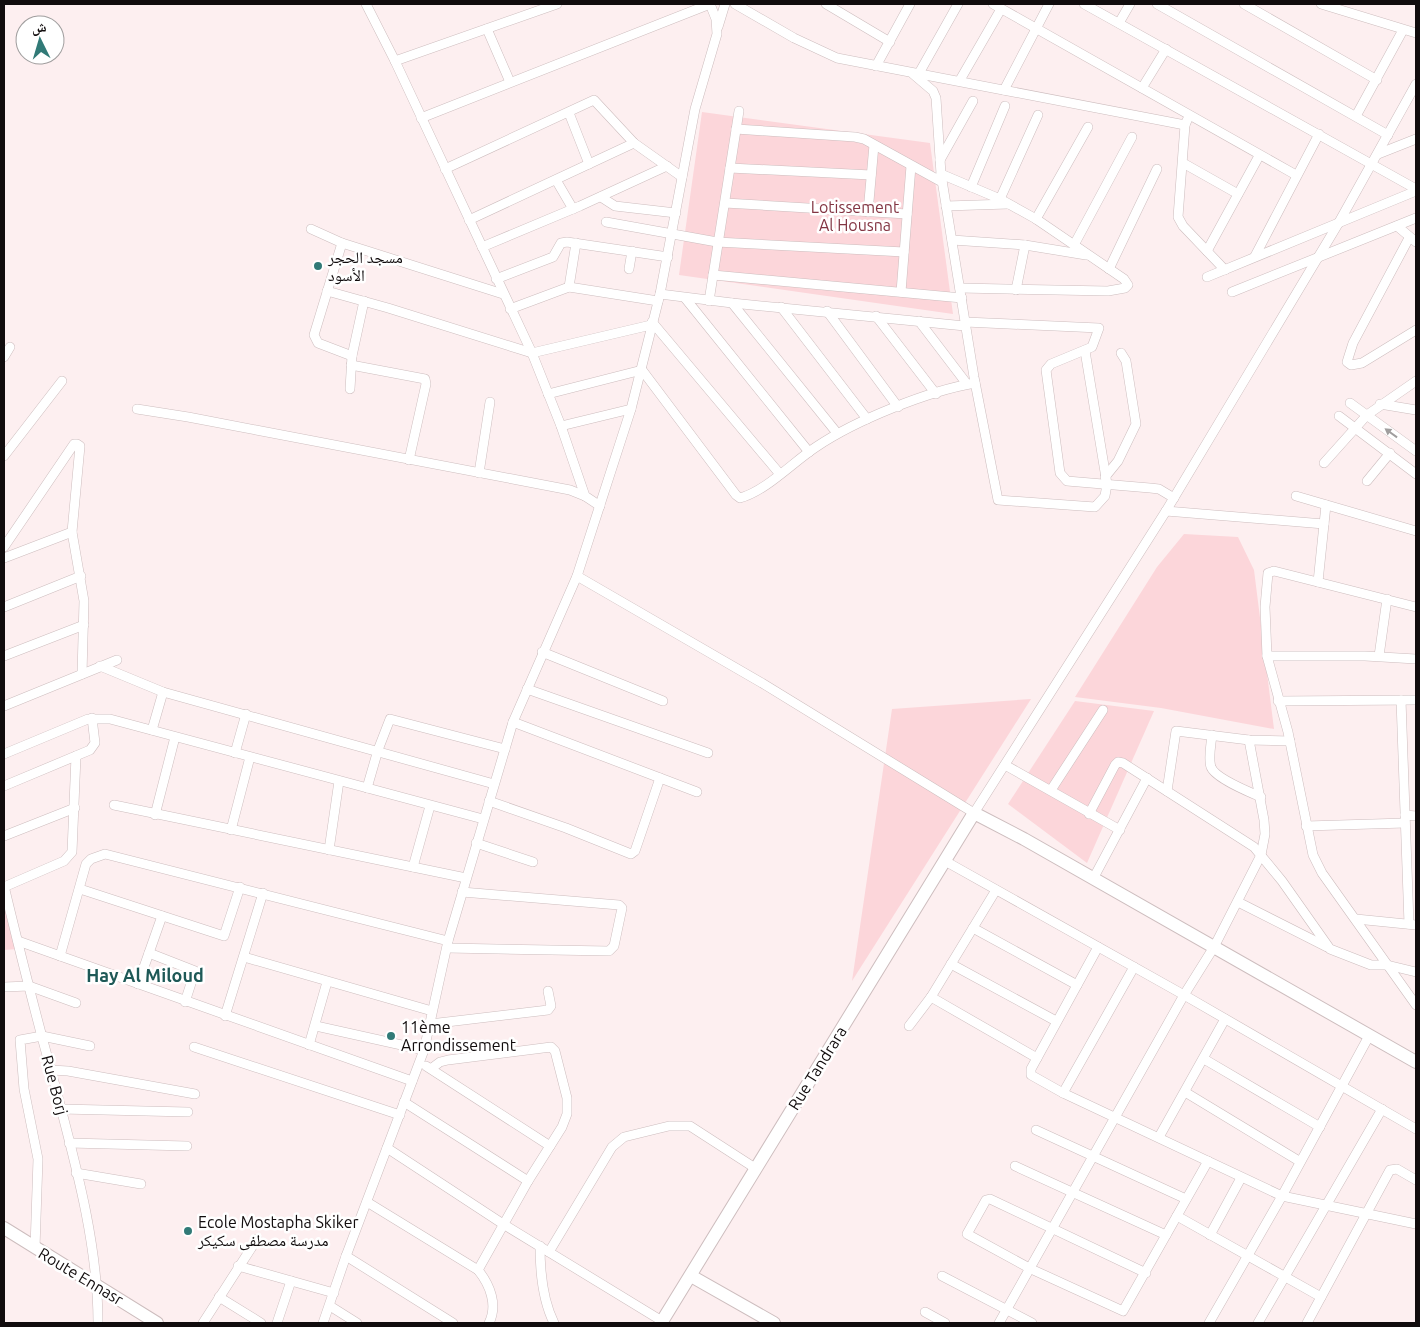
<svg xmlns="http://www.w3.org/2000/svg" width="1420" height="1327" viewBox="0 0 1420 1327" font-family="Ubuntu,'Noto Naskh Arabic',sans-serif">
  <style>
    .green { fill: #fcd6da }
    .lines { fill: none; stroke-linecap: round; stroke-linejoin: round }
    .street-casing { stroke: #cdbdbe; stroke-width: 10 }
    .secondary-casing { stroke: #cdbdbe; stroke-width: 14 }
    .street { stroke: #fff; stroke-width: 9 }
    .secondary { stroke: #fff; stroke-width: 12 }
    .oneway { fill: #a09e9e }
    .poi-dot { fill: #317a77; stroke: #fff; stroke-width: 2 }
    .labels { text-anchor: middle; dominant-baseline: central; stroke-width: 5; stroke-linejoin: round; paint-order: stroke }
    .park-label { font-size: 16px; fill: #833543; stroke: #fff }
    .poi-label { font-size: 16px; fill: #110c0d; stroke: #fff; text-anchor: start }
    .street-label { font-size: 16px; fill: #110c0d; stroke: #fff }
    .neighbourhood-label { font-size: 18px; font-weight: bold; fill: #1e5957; stroke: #fff }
  </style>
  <rect width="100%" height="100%" fill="#fdeff0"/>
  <g class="green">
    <path d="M702 112 930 143 953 314 679 275Z"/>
    <path d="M1184 534 1238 537 1254 570 1274 729 1161 708 1075 697 1157 567Z"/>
    <path d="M1031 699 852 981 892 709Z"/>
    <path d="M1075 701 1154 711 1087 863 1008 804Z"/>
    <path d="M4 898 17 949 4 950Z"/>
  </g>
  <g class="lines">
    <g class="street-casing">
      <g id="street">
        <path d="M366 4 395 61 532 353 561 426 585 496 600 506"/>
        <path d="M735 4 794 38 837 58 1185 125 1189 116"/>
        <path d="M826 4 890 42"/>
        <path d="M993 4 1296 175"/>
        <path d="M1084 4 1416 189"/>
        <path d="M1157 4 1388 135"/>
        <path d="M1244 4 1377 80"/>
        <path d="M1321 4 1416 33"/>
        <path d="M1119 23 1130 4"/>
        <path d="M718 27 725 4"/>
        <path d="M487 29 510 82"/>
        <path d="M395 61 557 4"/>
        <path d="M876 66 910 4"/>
        <path d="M913 74 933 91 936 98 941 174 974 377 998 500 1095 507 1105 496 1107 484 1085 351"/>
        <path d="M918 75 958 4"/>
        <path d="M960 80 1001 9"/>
        <path d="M1142 88 1166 49"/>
        <path d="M1004 90 1049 4"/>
        <path d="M569 113 589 164"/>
        <path d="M1356 116 1403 30"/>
        <path d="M421 118 710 4"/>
        <path d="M1185 125 1178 217 1183 226 1225 270"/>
        <path d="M736 129 855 137 864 139 942 182"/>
        <path d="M1378 154 1416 139"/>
        <path d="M940 160 973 101"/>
        <path d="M1183 163 1238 194"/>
        <path d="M730 168 871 175"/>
        <path d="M445 169 594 100 634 143 682 177"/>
        <path d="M941 174 1000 199 1036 219 1124 279 1128 285 1125 288 1108 291 960 288"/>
        <path d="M556 180 573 209"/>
        <path d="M971 187 1005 106"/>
        <path d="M601 197 615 206 676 213"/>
        <path d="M1000 199 1038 115"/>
        <path d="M725 203 907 214"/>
        <path d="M946 206 1008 204"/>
        <path d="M868 212 874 145"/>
        <path d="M1036 219 1088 127"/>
        <path d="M469 220 634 143"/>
        <path d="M606 222 717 242 904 252"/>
        <path d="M1397 226 1416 242"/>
        <path d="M311 229 342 243 503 294"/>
        <path d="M1409 238 1353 343 1347 362 1351 365 1362 363 1416 330"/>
        <path d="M952 240 1025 245 1086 255"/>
        <path d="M342 243 314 335 318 343 352 356"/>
        <path d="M1074 245 1132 137"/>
        <path d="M482 247 580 206 667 166"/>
        <path d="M1207 251 1259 156"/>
        <path d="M1255 256 1319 134"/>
        <path d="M629 269 632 251"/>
        <path d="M1109 269 1157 169"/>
        <path d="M713 275 962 298"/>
        <path d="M1207 277 1416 191"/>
        <path d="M496 279 553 257 561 243 567 242 668 257"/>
        <path d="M569 287 576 243"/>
        <path d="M1016 290 1025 245"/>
        <path d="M327 291 388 308 532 353 651 325"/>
        <path d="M901 292 911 166"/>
        <path d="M1232 292 1416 218"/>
        <path d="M660 294 732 303 965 326"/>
        <path d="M685 298 809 452"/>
        <path d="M709 301 739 111"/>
        <path d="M732 303 837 433"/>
        <path d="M781 307 867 419"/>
        <path d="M510 309 569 287 658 301"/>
        <path d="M827 311 898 407"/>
        <path d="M876 316 936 394"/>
        <path d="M919 321 967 384"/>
        <path d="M652 322 779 473"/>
        <path d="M965 322 1099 328 1092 347 1051 364 1046 370 1060 473 1067 481 1150 488 1159 489 1174 498"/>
        <path d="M4 357 10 347"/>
        <path d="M351 365 425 379 426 384 409 460"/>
        <path d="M350 389 352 356 364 301"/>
        <path d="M548 394 642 370 736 495 740 498C766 491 793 462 816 447 856 420 928 391 975 383"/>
        <path d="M1350 403 1416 451"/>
        <path d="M1380 404 1416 410"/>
        <path d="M137 409 188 417 570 490 585 496"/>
        <path d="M1339 416 1416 474"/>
        <path d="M561 426 631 409"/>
        <path d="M4 456 62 381"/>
        <path d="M1324 463 1367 415 1416 381"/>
        <path d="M479 473 490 402"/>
        <path d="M1105 477 1118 461 1136 424 1126 361 1121 353"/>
        <path d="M1367 481 1390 453"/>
        <path d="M1296 496 1416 531"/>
        <path d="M1166 511 1324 524"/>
        <path d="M4 547 74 444H77L80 446 72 532 84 601 82 674"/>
        <path d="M4 558 72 532"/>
        <path d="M577 576 762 683 974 813 1166 511 1338 224 1416 84"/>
        <path d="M1318 582 1326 505"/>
        <path d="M4 607 81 576"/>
        <path d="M1416 607 1274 571 1268 573 1265 607 1267 656 1288 732 1313 855 1322 873 1416 1005"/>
        <path d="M542 652 663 701"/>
        <path d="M4 656 84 625"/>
        <path d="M1267 656H1365L1416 659"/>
        <path d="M1379 656 1387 599"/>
        <path d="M100 666 163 692 494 784"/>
        <path d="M527 689 708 753"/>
        <path d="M1401 700 1409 924"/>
        <path d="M1278 701 1416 700"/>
        <path d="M4 706 117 660"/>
        <path d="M513 722 697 792"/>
        <path d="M152 730 163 692"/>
        <path d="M1212 735C1211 745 1208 758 1211 767 1215 778 1249 792 1261 797"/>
        <path d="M235 753 246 714"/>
        <path d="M4 754 88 719H110L483 819"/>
        <path d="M1005 765 1120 830"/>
        <path d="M4 786 90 750 95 743 92 718"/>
        <path d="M367 788 378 750 390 719 505 749"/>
        <path d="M1051 790 1103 710"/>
        <path d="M1167 791 1176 731 1249 740 1290 741"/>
        <path d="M489 801 566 828 631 854 635 851 660 778"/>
        <path d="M114 805 466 878"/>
        <path d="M1089 814 1115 765 1118 762 1123 763 1254 847 1282 881 1330 949 1371 965H1387L1416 972"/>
        <path d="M155 815 175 737"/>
        <path d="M1405 815 1416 816"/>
        <path d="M1306 826 1405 823"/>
        <path d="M231 830 250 757"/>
        <path d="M4 836 75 808"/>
        <path d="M476 843 533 862"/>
        <path d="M329 850 339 781"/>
        <path d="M945 861 1184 995 1416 1129"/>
        <path d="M413 867 430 806"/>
        <path d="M1093 879 1147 778"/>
        <path d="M4 886C19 948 34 1009 51 1070 72 1152 98 1238 98 1323"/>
        <path d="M4 887 64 861 72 852 76 756"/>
        <path d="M80 889 224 936 240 887"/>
        <path d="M1238 902 1327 947"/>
        <path d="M1356 919 1416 925"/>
        <path d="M973 928 1077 985"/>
        <path d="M18 941 412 1081"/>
        <path d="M1098 947 1031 1069V1075L1063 1093 1282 1196 1416 1224"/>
        <path d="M447 948 609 951 614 946 622 908 619 905 462 892"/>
        <path d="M149 953 195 971 185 1002"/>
        <path d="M60 956 86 864 91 859 105 854 448 941"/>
        <path d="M244 957 432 1011"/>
        <path d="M951 964 1056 1021"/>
        <path d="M138 984 162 916"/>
        <path d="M4 987 29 986 76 1003"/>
        <path d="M931 997 1037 1058"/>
        <path d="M225 1016 263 893"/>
        <path d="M430 1024 548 1010 551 1006 548 991"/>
        <path d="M316 1026 424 1050"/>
        <path d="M909 1026 931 997 996 890"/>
        <path d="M309 1045 327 982"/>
        <path d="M194 1047 400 1115"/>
        <path d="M1204 1059 1320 1127"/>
        <path d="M426 1066 550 1146"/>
        <path d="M432 1068 440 1062 448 1060 551 1047 555 1051 567 1098V1114L562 1127 528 1181 478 1270C490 1285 498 1305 489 1323"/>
        <path d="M51 1070 68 1071 195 1094"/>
        <path d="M1185 1092 1299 1161"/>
        <path d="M1063 1093 1134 967"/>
        <path d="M404 1102 528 1181"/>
        <path d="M61 1109 188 1112"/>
        <path d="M1036 1130 1186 1199"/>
        <path d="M1159 1137 1225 1019"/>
        <path d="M69 1143 187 1146"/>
        <path d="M387 1148 503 1224 662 1321"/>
        <path d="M1015 1166 1166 1235"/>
        <path d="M76 1173 141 1184"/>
        <path d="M367 1202 478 1270"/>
        <path d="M1177 1216 1321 1297"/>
        <path d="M1210 1235 1241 1178"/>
        <path d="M540 1246C540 1271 543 1301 554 1323"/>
        <path d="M35 1248 38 1159 24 1089 20 1040 42 1036 90 1046"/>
        <path d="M549 1252 612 1147 624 1137 669 1126H690L755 1168"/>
        <path d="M346 1256 453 1323"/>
        <path d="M238 1266 334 1293"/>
        <path d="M1146 1273 990 1199 986 1200 967 1234 1031 1269 1123 1311 1208 1161"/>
        <path d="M942 1276 1032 1323"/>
        <path d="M219 1297 261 1323"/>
        <path d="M330 1306 357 1323"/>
        <path d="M925 1312 945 1323"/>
        <path d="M203 1323 257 1239"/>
        <path d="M277 1323 291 1281"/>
        <path d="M323 1323 346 1256 424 1050 448 941 513 722 577 576 631 409 660 294 695 109 717 34 716 19 710 4"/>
        <path d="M999 1323 1184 995 1214 947 1261 855 1265 834 1264 820 1249 740"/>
        <path d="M1209 1323 1282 1196 1369 1036"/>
        <path d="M1258 1323 1382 1109"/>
        <path d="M1307 1323 1390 1170 1397 1169 1416 1180"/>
      </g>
    </g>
    <g class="secondary-casing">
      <g id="secondary">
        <path d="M4 1228 157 1323"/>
        <path d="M691 1276 774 1323"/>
        <path d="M661 1323 974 813 1024 839 1416 1062"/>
      </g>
    </g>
    <use href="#street" class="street"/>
    <use href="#secondary" class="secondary"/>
  </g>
  <defs><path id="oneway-solid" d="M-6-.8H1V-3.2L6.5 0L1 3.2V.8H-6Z" transform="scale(1.25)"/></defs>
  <use class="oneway" href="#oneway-solid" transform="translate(1391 433) rotate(-144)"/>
  <g class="poi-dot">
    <circle cx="318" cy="266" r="5"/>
    <circle cx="391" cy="1036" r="5"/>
    <circle cx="188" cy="1231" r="5"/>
  </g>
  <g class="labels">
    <g class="park-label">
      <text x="855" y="207">Lotissement<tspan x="855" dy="18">Al Housna</tspan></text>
    </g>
    <g class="poi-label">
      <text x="328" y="257">مسجد الحجر<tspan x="328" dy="18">الأسود</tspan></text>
      <text x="401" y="1027">11ème<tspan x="401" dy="18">Arrondissement</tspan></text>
      <text x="198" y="1222">Ecole Mostapha Skiker<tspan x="198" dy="18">مدرسة مصطفى سكيكر</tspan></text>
    </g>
    <g class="street-label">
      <text transform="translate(817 1068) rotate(-58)">Rue Tandrara</text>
      <text transform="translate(55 1085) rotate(75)">Rue Borj</text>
      <text transform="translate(81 1276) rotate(31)">Route Ennasr</text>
    </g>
    <g class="neighbourhood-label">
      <text x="145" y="975">Hay Al Miloud</text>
    </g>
  </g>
  <rect width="1420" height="1327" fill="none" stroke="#110c0d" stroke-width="10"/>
  <g transform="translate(40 40) rotate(355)"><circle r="24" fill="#ffffff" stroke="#a09e9e"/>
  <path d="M0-4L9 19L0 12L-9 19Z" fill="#317a77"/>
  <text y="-8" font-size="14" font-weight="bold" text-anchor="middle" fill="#110c0d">ش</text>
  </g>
</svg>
